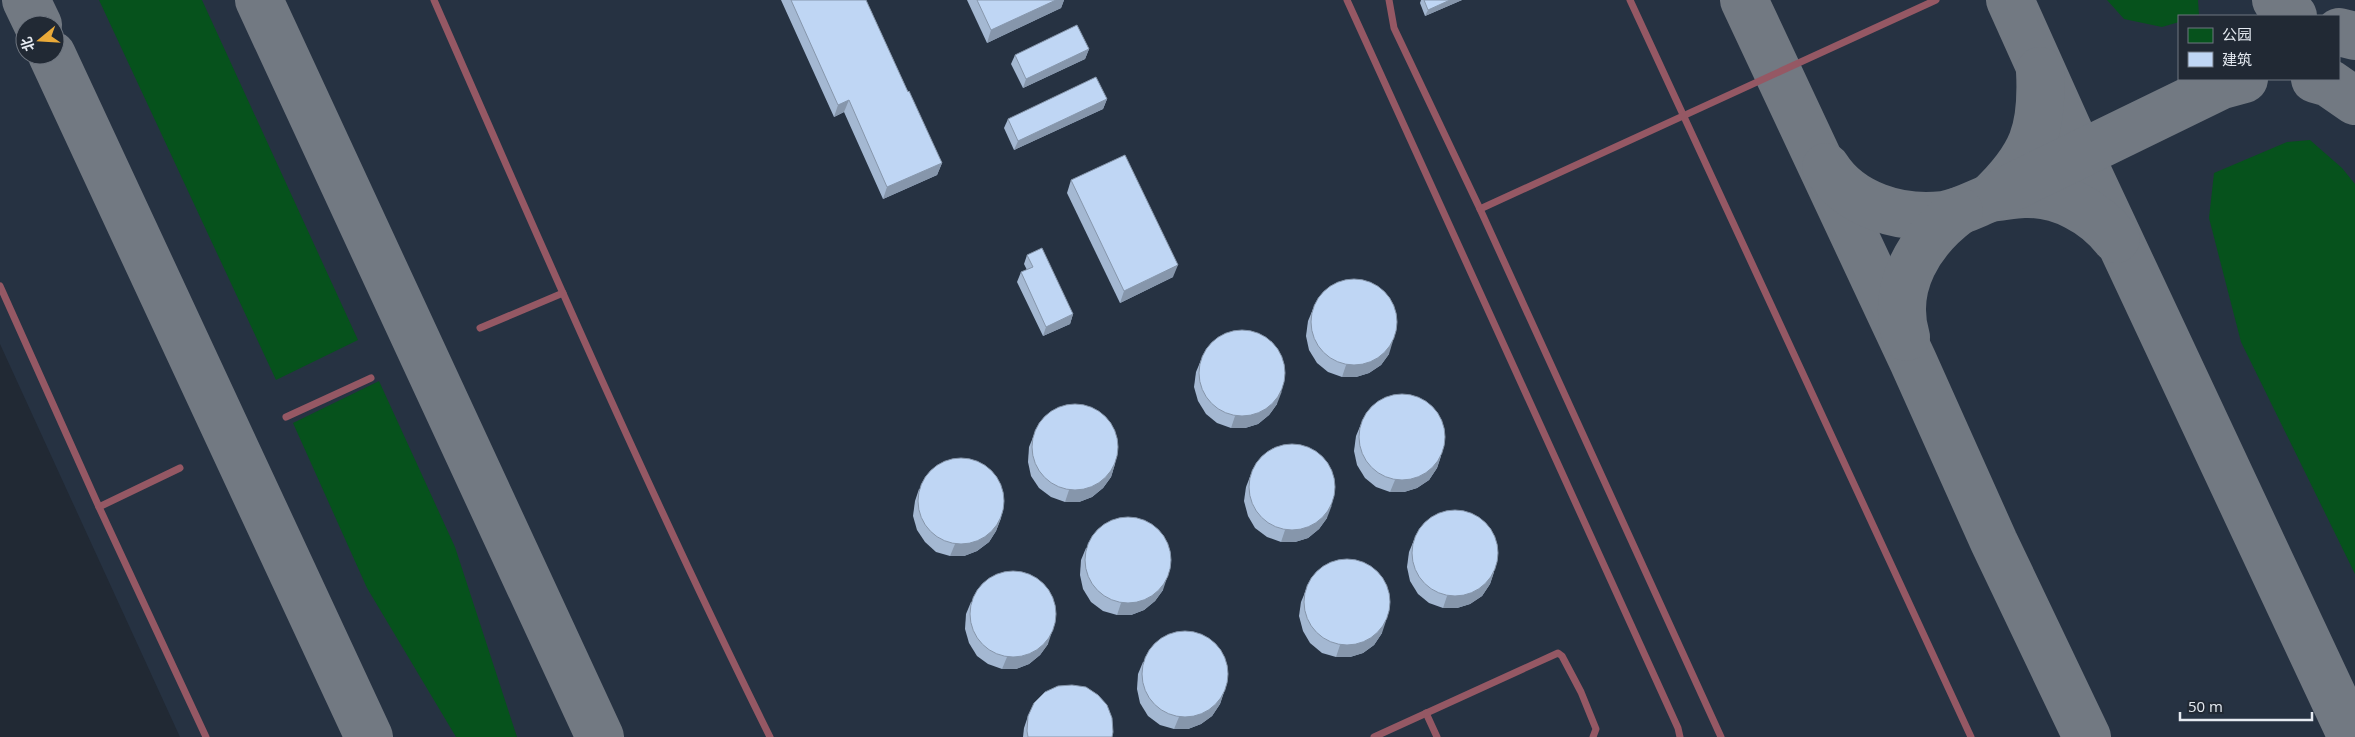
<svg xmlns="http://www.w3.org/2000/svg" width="2355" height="737" viewBox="0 0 2355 737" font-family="'Open Sans','Noto Sans SC',sans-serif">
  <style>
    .built { fill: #263242; fill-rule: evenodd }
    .green { fill: #06521c }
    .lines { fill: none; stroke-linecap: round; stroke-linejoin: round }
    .taxiway { stroke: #727982; stroke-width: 48 }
    .lane { stroke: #955864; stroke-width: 7 }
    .wall { fill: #a4b8d2 }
    .shaded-wall { fill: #8696ab }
    .building { fill: #bfd6f4; stroke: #8696ab }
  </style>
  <rect width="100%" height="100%" fill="#212934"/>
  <path class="built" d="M0 0H2355V737H180L0 344ZM2179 16H2339V79H2179ZM25 25H55V55H25Z"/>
  <g class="green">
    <path d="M99 0H202L358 340 276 380Z"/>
    <path d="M2107 0H2198L2199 16H2179V22L2162 27 2124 19Z"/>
    <path d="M2310 140 2342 168 2355 184V574L2241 342 2209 218 2214 173 2287 142Z"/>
    <path d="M379 381 455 547 517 737H456L367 588 293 423Z"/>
  </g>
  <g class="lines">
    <g class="taxiway">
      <path d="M26 0 38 25"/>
      <path d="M259 0 600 737"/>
      <path d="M1744 0 1913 361 1994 542 2087 737"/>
      <path d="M2010 0 2080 156 2352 737"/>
      <path d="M2276 0 2293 16"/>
      <path d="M2339 32 2355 36"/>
      <path d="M52 55 369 737"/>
      <path d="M2040 71C2043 130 2033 157 1990 198 2002 197 2014 194 2025 194 2060 193 2095 212 2116 239"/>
      <path d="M2315 79 2329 83 2355 101"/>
      <path d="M1826 167C1850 205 1900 220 1943 215 1959 213 1975 204 1990 198L2222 85 2244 79"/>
      <path d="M1906 337C1891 286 1920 240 1959 211"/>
    </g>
    <g class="lane">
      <path d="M434 0C542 247 650 495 770 737"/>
      <path d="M1347 0 1678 728 1680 737"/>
      <path d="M1389 0 1394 28 1480 209 1721 737"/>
      <path d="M1630 0 1971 737"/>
      <path d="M1480 209 1936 0"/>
      <path d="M0 286 99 507 206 737"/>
      <path d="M480 328 563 293"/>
      <path d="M286 417 371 378"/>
      <path d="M99 507 180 468"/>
      <path d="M1426 713 1437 737"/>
      <path d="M1374 737 1558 653 1562 656 1581 692 1596 729 1593 737"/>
    </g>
  </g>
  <g class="wall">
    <path d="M781 0H866L908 92 942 163 937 175 883 199 844 112 834 117Z"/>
    <path d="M967 0H1064L1061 8 987 43Z"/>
    <path d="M1421 0H1462L1425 16 1420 3Z"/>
    <path d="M1089 49 1085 59 1023 88 1011 64 1015 55Z"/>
    <path d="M1107 99 1103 109 1014 150 1004 128 1008 119Z"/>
    <path d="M1071 180 1173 277 1120 303 1067 193Z"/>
    <path d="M1027 255 1073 314 1070 324 1043 336 1017 282 1021 272 1027 270 1024 264Z"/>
    <path d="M1313 309 1389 354 1381 365 1369 373 1356 377H1342L1328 372 1317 363 1309 350 1306 336 1308 321Z"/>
    <path d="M1201 360 1277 404 1269 415 1258 424 1245 428H1231L1217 423 1206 414 1198 401 1194 387 1196 372Z"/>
    <path d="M1361 424 1441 456 1437 468 1429 480 1417 488 1404 492H1390L1376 487 1365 478 1357 465 1354 451 1356 436Z"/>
    <path d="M1034 435 1115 464 1111 477 1103 488 1092 497 1079 502H1065L1051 497 1039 488 1031 476 1028 462 1029 447Z"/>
    <path d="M1251 474 1327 518 1319 529 1308 538 1295 542H1281L1267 537 1255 528 1248 516 1244 501 1246 487Z"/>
    <path d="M919 489 1001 518 996 531 989 542 977 551 964 556H950L936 552 925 542 917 530 913 516 915 501Z"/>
    <path d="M1414 540 1494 572 1490 584 1482 596 1470 604 1457 608H1443L1429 603 1418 594 1410 581 1407 567 1409 552Z"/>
    <path d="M1086 548 1163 590 1155 601 1144 610 1131 615H1117L1103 611 1091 602 1083 589 1080 575 1081 560Z"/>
    <path d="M1306 590 1382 633 1374 645 1363 653 1350 657H1336L1322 653 1310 643 1303 631 1299 616 1301 602Z"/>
    <path d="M971 602 1048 644 1040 655 1029 664 1016 669H1002L988 664 977 656 969 643 965 629 966 614Z"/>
    <path d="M1143 662 1224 692 1220 704 1212 716 1201 724 1188 729H1174L1160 725 1148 716 1140 703 1137 689 1138 674Z"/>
    <path d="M1028 716 1112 737H1023L1024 728Z"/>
  </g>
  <g class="shaded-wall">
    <path d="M1056 0H1064L1061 8 987 43 991 30Z"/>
    <path d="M1450 0H1462L1425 16 1428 10Z"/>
    <path d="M1089 49 1085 59 1023 88 1026 79Z"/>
    <path d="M1107 99 1103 109 1014 150 1018 141Z"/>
    <path d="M849 100 844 112 834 117 838 105Z"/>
    <path d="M942 163 937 175 883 199 887 187Z"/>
    <path d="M1178 265 1173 277 1120 303 1124 291Z"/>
    <path d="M1073 314 1070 324 1043 336 1046 327Z"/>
    <path d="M1393 341 1389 354 1381 365 1369 373 1356 377H1342L1346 365Z"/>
    <path d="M1282 391 1277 404 1269 415 1258 424 1245 428H1231L1235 416Z"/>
    <path d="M1441 456 1437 468 1429 480 1417 488 1404 492H1390L1395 480Z"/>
    <path d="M1115 464 1111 477 1103 488 1092 497 1079 502H1065L1069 490Z"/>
    <path d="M1332 505 1327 518 1319 529 1308 538 1295 542H1281L1285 530Z"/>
    <path d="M1001 518 996 531 989 542 977 551 964 556H950L955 544Z"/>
    <path d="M1494 572 1490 584 1482 596 1470 604 1457 608H1443L1447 596Z"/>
    <path d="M1167 578 1163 590 1155 601 1144 610 1131 615H1117L1121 603Z"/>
    <path d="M1386 621 1382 633 1374 645 1363 653 1350 657H1336L1340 645Z"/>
    <path d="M1052 632 1048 644 1040 655 1029 664 1016 669H1002L1007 657Z"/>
    <path d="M1224 692 1220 704 1212 716 1201 724 1188 729H1174L1179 717Z"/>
  </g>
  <g class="building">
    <path d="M791 0H866L908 92 909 91 942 163 887 187 849 100 838 105Z"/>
    <path d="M977 0H1056L991 30Z"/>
    <path d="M1424 0H1450L1428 10Z"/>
    <path d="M1077 25 1089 49 1026 79 1015 55Z"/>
    <path d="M1096 77 1107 99 1018 141 1008 119Z"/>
    <path d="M1125 155 1178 265 1124 291 1071 180Z"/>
    <path d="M1042 248 1073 314 1046 327 1021 272 1033 267 1027 255Z"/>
    <circle cx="1354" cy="322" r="43"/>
    <circle cx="1242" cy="373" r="43"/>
    <circle cx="1402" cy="437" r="43"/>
    <circle cx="1075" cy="447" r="43"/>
    <circle cx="1292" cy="487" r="43"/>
    <circle cx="961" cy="501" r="43"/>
    <circle cx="1455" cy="553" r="43"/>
    <circle cx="1128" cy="560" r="43"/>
    <circle cx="1347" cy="602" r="43"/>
    <circle cx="1013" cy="614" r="43"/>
    <circle cx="1185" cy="674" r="43"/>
    <path d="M1072 685 1086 687 1098 695 1107 705 1112 718 1113 732 1112 737H1028L1027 731 1028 716 1034 703 1045 692 1058 686Z"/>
  </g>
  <rect x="2178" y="15" width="162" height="65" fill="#212934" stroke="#6f7680"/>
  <rect x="2188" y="28" width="25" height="15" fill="#06521c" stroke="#6f7680"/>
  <text x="2222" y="40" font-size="15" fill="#e5eaf1">公园</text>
  <rect x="2188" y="52" width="25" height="15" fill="#bfd6f4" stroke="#6f7680"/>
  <text x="2222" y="65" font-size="15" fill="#e5eaf1">建筑</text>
  <g transform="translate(40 40) rotate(252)"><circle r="24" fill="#212934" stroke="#6f7680"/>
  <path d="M0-4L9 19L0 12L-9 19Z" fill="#eaaa39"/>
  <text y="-8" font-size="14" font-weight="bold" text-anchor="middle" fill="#e5eaf1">北</text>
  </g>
  <path d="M2180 712v8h132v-8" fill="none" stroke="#e5eaf1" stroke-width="2.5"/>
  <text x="2188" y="712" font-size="15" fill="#e5eaf1" stroke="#212934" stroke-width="4" paint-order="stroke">50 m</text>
</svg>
